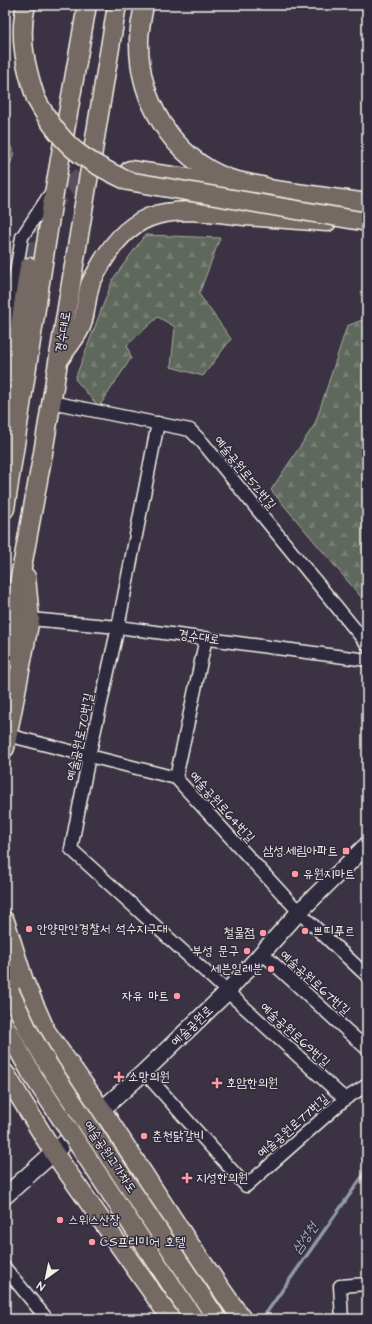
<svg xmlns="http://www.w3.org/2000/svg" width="372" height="1324" viewBox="0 0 372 1324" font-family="'Architects Daughter','Poor Story',sans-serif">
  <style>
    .forest { fill: url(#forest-firs); stroke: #aaaca2 }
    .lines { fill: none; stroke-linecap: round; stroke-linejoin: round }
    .stream { stroke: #909ba5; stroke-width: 3.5 }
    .primary-tunnel { stroke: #57505c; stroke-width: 18; stroke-dasharray: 18 9; stroke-linecap: butt }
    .street-casing { stroke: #f4f1e8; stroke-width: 15 }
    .secondary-casing { stroke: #f4f1e8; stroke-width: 19 }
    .primary-casing { stroke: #f4f1e8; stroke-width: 21 }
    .street { stroke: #2f2a3d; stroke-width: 12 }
    .secondary { stroke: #2f2a3d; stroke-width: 16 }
    .primary { stroke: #756964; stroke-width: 18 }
    .primary-bridge-casing { stroke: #f4f1e8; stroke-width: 21; stroke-linecap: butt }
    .primary-bridge { stroke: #756964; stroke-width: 18 }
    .poi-dot { fill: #ff9aa2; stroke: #2f2a3d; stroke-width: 1.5 }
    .labels { text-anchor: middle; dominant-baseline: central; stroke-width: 3; stroke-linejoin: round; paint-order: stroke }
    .street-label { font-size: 13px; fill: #f4f1e8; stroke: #2f2a3d }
    .poi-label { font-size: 13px; fill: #f4f1e8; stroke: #2f2a3d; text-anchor: start }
    .water-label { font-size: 14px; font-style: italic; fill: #b2b7bc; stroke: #2f2a3d }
  </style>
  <defs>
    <pattern id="forest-firs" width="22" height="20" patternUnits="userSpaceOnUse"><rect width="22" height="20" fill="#5f685b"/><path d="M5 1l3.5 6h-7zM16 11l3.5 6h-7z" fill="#777e73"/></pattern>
  </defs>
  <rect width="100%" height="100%" fill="#3b3343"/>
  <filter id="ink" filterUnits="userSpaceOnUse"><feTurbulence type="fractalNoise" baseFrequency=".025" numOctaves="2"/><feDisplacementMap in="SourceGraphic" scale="8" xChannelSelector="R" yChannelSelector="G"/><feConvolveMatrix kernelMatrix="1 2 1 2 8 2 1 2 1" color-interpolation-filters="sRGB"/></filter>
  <g filter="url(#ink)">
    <g class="forest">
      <path d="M5 137 14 152 5 183Z"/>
      <path d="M145 235 220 238 199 294 231 339 203 376 171 367 175 327 158 317 127 345 131 358 99 407 75 379 113 279Z"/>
      <path d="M367 318V604L271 490 315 424 347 326Z"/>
    </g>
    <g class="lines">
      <path class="stream" d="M262 1319 367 1170"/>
      <path class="primary-tunnel" d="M31 260C34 249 36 235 42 224 53 203 75 171 101 169"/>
      <g class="street-casing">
        <g id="street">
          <path d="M5 336 22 237 52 191"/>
          <path d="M51 402 190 430 203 443 367 644"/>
          <path d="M158 423 118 627 89 756 71 849 345 1099"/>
          <path d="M30 619 118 627 367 660"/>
          <path d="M7 735 176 778 299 912 367 976"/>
          <path d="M176 778 206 638"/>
          <path d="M262 953 367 1049"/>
          <path d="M144 1072 246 1186 345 1099 367 1085"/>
          <path d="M5 1268 47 1319"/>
          <path d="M342 1319 340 1286 367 1284"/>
        </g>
      </g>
      <g class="secondary-casing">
        <path id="secondary" d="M5 1196 144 1072 225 994 299 912 367 845"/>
      </g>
      <g class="primary-casing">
        <g id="primary">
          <path d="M26 5C18 37 26 69 36 99"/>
          <path d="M144 5C142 17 139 29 139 41 138 99 172 157 227 178 239 182 253 184 266 187"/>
          <path d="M130 170C209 182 288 191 367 203"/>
          <path d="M61 357C67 347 79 335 82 324 86 312 86 298 90 285 92 279 97 272 100 266 136 200 180 209 245 216 272 218 300 220 327 222"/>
          <path d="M5 422 29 267"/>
          <path d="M5 509 52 205 87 5"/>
          <path d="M5 659 43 453 117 5"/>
          <path d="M5 748 30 619 26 577"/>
          <path d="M5 921 24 981 46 1031 102 1110 186 1239 242 1319"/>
          <path d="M5 975 10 992"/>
          <path d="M5 1073 54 1153 171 1319"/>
        </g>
      </g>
      <use href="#street" class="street"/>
      <use href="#secondary" class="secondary"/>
      <use href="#primary" class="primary"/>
      <g class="primary-bridge-casing">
        <g id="primary-bridge">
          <path d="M36 99C62 146 79 158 128 181L367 222"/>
          <path d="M10 992 28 1030 49 1066 217 1319"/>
          <path d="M5 1026 33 1076 194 1319"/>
        </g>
      </g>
      <use href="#primary-bridge" class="primary-bridge"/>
    </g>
  </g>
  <g class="poi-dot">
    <rect x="342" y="847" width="8" height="8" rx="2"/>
    <circle cx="295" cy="874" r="4"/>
    <circle cx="29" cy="929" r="4"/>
    <circle cx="305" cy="931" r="4"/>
    <circle cx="263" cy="933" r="4"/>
    <circle cx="247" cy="951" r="4"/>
    <circle cx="271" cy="969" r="4"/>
    <circle cx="177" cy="996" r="4"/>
    <path d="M117 1071h4v4h4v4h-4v4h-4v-4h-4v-4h4z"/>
    <path d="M215 1077h4v4h4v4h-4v4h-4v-4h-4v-4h4z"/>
    <circle cx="144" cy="1136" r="4"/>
    <path d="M185 1172h4v4h4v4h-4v4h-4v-4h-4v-4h4z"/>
    <circle cx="60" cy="1220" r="4"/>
    <circle cx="92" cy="1242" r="4"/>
  </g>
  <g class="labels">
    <g class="street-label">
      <text transform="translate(63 332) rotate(-81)">경수대로</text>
      <text transform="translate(245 473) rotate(51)">예술공원로52번길</text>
      <text transform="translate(199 637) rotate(8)">경수대로</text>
      <text transform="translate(80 737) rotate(-78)">예술공원로70번길</text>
      <text transform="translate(222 807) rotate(48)">예술공원로64번길</text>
      <text transform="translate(315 983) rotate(42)">예술공원로67번길</text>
      <text transform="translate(192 1026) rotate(-44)">예술공원로</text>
      <text transform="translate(295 1035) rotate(42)">예술공원로69번길</text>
      <text transform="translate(293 1126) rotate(-41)">예술공원로77번길</text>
      <text transform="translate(110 1157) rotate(56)">예술공원고가차도</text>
    </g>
    <g class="poi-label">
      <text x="338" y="851" text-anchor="end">삼성.세림아파트</text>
      <text x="303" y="874">유원지마트</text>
      <text x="37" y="929">안양만안경찰서 석수지구대</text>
      <text x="313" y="931">쁘띠푸르</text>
      <text x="255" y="933" text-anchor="end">철물점</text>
      <text x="239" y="951" text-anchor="end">부성 문구</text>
      <text x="263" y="969" text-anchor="end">세븐일레븐</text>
      <text x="169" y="996" text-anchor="end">자유 마트</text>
      <text x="128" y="1077">소망의원</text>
      <text x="226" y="1083">호암한의원</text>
      <text x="152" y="1136">춘천닭갈비</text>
      <text x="196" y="1178">지성한의원</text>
      <text x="68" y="1220">스위스산장</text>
      <text x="100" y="1242">CS프리미어 호텔</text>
    </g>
    <g class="water-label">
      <text transform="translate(305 1238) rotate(-55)">삼성천</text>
    </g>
  </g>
  <rect width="372" height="1324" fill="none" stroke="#2f2a3d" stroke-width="20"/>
  <rect x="10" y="10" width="352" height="1304" fill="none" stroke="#f4f1e8" stroke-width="1.5" filter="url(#ink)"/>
  <g transform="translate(46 1278) rotate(213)" stroke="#2f2a3d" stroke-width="3" paint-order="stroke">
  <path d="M0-3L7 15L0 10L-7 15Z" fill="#f4f1e8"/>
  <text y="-6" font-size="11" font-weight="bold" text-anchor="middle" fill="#f4f1e8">N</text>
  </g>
</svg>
